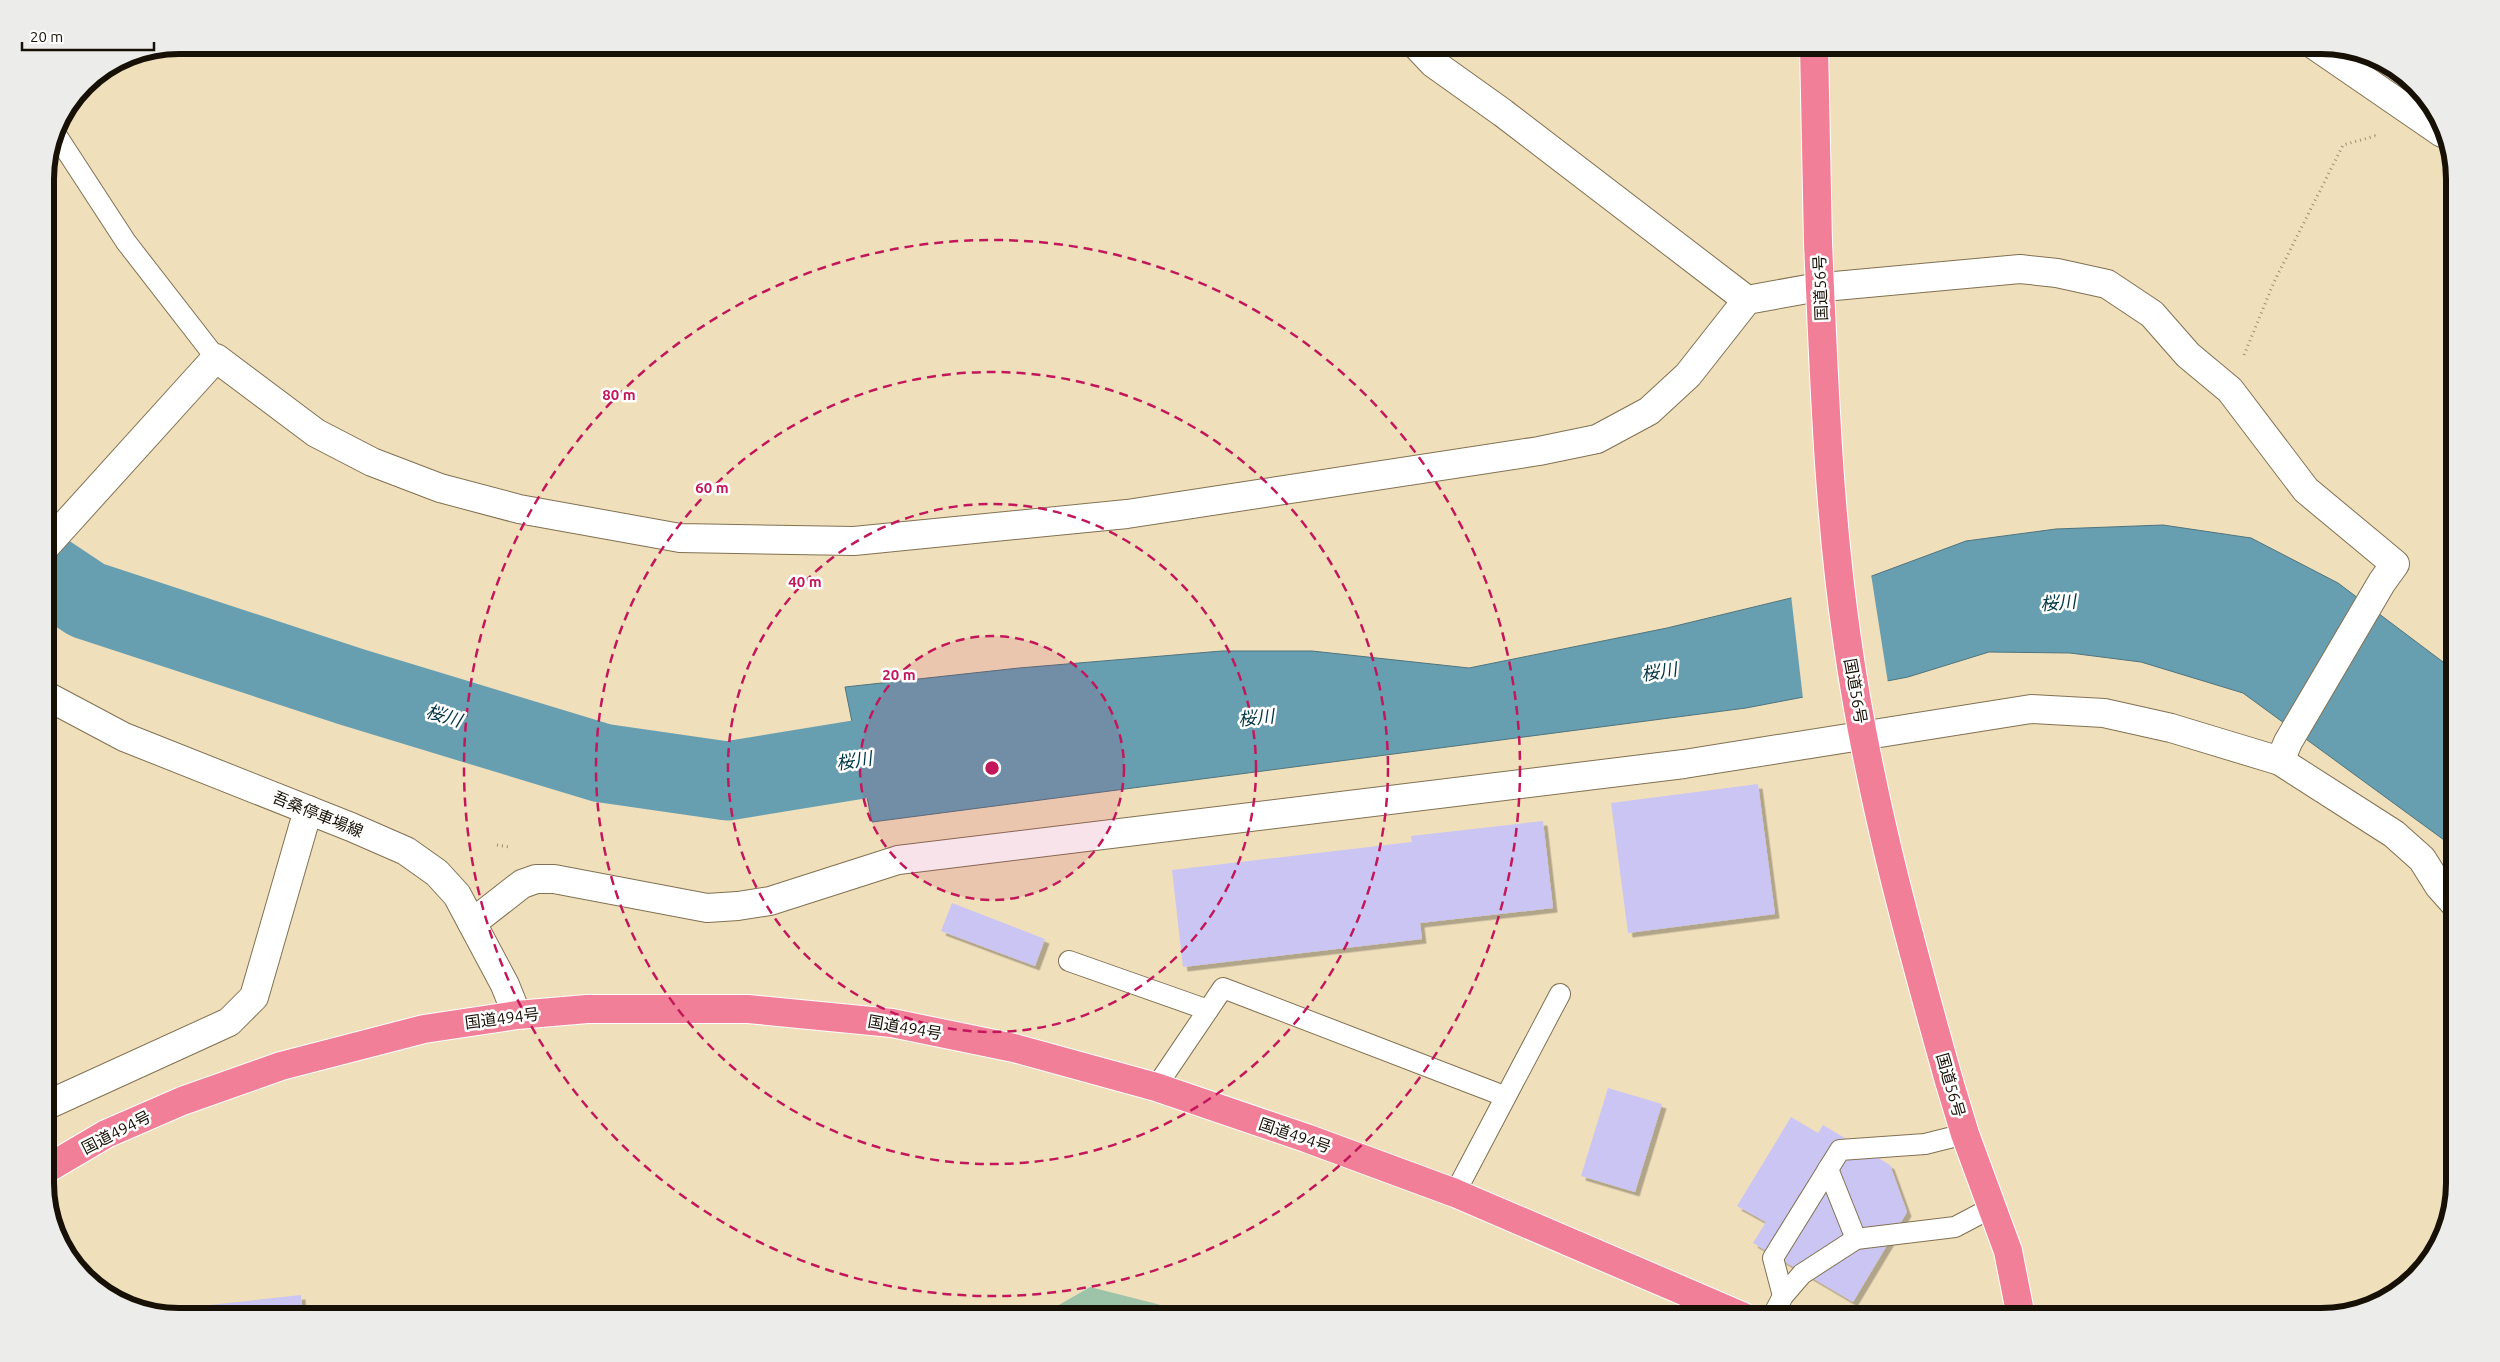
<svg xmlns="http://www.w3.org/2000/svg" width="2500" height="1362" viewBox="0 0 2500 1362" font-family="Ubuntu,'Noto Sans JP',sans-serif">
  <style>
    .green { fill: #9dc3a9 }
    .water { fill: #679fb1; stroke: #4f747d }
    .pier { fill: #f0dfbb }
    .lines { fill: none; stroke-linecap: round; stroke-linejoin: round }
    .river { stroke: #679fb1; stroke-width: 79 }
    .building { fill: #cbc5f4; filter: url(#shadow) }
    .lane-casing { stroke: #817152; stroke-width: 22 }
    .street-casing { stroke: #817152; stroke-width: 30 }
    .secondary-casing { stroke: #817152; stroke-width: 30 }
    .highway-casing { stroke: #fff; stroke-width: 30 }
    .path { stroke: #9a8d73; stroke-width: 3; stroke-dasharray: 1 4; stroke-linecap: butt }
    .lane { stroke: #fff; stroke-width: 20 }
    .street { stroke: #fff; stroke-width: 28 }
    .secondary { stroke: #fff; stroke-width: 28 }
    .highway { stroke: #f27f98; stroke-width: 28 }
    .highway-bridge-casing { stroke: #fff; stroke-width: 30; stroke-linecap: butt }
    .highway-bridge { stroke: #f27f98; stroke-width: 28 }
    .ring { fill: none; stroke: #c2185b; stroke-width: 2.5; stroke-dasharray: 9 6 }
    .labels { text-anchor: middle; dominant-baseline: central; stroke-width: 5; stroke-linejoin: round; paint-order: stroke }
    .street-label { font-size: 16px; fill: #171105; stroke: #fff }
    .water-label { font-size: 18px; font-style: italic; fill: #003643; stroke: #fff }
    .rim { fill: none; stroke: #171105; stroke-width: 6 }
    .centre { fill: #c2185b; stroke: #fff; stroke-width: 2.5 }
    .ring-label { font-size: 15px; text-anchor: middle; font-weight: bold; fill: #c2185b; stroke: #fff; stroke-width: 5; stroke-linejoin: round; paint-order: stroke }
  </style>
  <defs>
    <filter id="shadow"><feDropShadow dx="4.5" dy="4.5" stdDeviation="0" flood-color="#0004"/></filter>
  </defs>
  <rect width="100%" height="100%" fill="#f0dfbb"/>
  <path class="green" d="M1090 1287 1208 1317H1038Z"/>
  <path class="water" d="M2163 525 2251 538 2338 583 2455 671V848L2243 693 2141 662 2070 653 1989 652 1908 677 1746 708 872 822 845 687 1019 668 1222 651H1312L1469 668 1667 628 1853 583 1966 541 2056 529Z"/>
  <path class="pier" d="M1871 574 1888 683 1803 699 1791 595 1852 581Z"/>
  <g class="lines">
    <path class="river" d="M45 572 87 600 352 687 602 763 727 781 917 750 968 745"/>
  </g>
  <g class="building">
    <path d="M1758 784 1775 914 1628 933 1611 803Z"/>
    <path d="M1543 821 1553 908 1420 923 1422 939 1183 967 1172 870 1412 842 1411 836Z"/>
    <path d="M952 903 1045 939 1035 966 941 931Z"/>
    <path d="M1608 1088 1662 1104 1635 1192 1581 1176Z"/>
    <path d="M1791 1117 1818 1133 1823 1125 1890 1165 1907 1212 1853 1302 1753 1243 1766 1222 1737 1206Z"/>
    <path d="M301 1295 303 1317H179L154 1311Z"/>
  </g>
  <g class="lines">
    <g class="lane-casing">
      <g id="lane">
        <path d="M55 133 126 242 216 358"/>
        <path d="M1069 961 1208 1010"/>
        <path d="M1156 1087 1223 988 1504 1096"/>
        <path d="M1828 1169 1856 1239"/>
        <path d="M1455 1193 1560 994"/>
        <path d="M1783 1296 1773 1258 1840 1150 1925 1144 1965 1134"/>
        <path d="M1772 1317 1783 1296 1802 1274 1856 1239 1955 1227 1993 1207"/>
      </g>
    </g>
    <g class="street-casing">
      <g id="street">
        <path d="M1416 45 1433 63 1503 113 1747 300"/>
        <path d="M2314 45 2442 133"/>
        <path d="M45 547 216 358 316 433 372 462 440 488 519 509 680 538 854 541 1127 514 1539 451 1597 439 1649 411 1688 375 1747 300 1813 288 2020 269 2057 273 2107 284 2152 314 2188 355 2230 390 2306 490 2395 564 2382 582 2288 742 2280 761"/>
        <path d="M472 923 522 884 536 879H554L707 908 738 906 770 901 898 860 1684 764 2031 709 2104 713 2171 728 2280 761 2394 834 2422 859 2439 886 2455 904"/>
        <path d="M45 1106 229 1022 254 997 308 810"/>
      </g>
    </g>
    <g class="secondary-casing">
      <path id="secondary" d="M45 695 124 737 351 827 406 851 437 873 457 895 505 985 517 1015"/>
    </g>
    <g class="highway-casing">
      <g id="highway">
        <path d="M1814 45 1818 243"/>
        <path d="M1949 1081 1965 1134 2008 1251 2021 1317"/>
        <path d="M45 1170 106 1134 182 1101 281 1066 424 1029 517 1015 587 1009H748L892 1023 1014 1048 1156 1087 1306 1138 1455 1193 1744 1317"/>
      </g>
    </g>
    <g class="path">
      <path d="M2244 355 2274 282 2343 145 2375 136 2379 137"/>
      <path d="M497 845 509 847"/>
    </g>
    <use href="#lane" class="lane"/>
    <use href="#street" class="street"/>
    <use href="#secondary" class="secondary"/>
    <use href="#highway" class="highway"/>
    <g class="highway-bridge-casing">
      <path id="highway-bridge" d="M1818 243C1824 375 1828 508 1847 639 1868 790 1908 935 1949 1081"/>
    </g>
    <use href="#highway-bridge" class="highway-bridge"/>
  </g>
  <circle cx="992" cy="768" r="132" fill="#c2185b" fill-opacity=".12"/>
  <g class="ring">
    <circle cx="992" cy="768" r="132"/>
    <circle cx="992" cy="768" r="264"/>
    <circle cx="992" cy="768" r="396"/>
    <circle cx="992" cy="768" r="528"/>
  </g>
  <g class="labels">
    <g class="street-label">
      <text transform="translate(1820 288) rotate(-92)">国道56号</text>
      <text transform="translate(1856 691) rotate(80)">国道56号</text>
      <text transform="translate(318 814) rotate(22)">吾桑停車場線</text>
      <text transform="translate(502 1018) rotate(-7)">国道494号</text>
      <text transform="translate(905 1027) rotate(10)">国道494号</text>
      <text transform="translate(1951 1085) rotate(74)">国道56号</text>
      <text transform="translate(116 1132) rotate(-27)">国道494号</text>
      <text transform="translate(1295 1135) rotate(19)">国道494号</text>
    </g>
    <g class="water-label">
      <text transform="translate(2058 602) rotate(-5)">桜川</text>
      <text transform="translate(1659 671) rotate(-9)">桜川</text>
      <text transform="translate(444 715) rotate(17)">桜川</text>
      <text transform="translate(1256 717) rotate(-6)">桜川</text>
      <text transform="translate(854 760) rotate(-9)">桜川</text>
    </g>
  </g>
  <path d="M0 0H2500V1362H0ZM179 54H2321A125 125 0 0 1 2446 179V1183A125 125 0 0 1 2321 1308H179A125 125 0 0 1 54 1183V179A125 125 0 0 1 179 54Z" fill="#ececeb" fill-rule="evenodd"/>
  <path class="rim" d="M179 54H2321A125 125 0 0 1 2446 179V1183A125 125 0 0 1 2321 1308H179A125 125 0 0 1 54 1183V179A125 125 0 0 1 179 54Z"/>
  <circle cx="992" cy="768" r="8" class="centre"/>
  <g class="ring-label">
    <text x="619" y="400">80 m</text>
    <text x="712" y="493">60 m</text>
    <text x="805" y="587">40 m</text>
    <text x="899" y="680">20 m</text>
  </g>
  <path d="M22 42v8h132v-8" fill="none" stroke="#171105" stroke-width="2.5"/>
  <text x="30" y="42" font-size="15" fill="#171105" stroke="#ffffff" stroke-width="4" paint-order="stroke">20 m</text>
</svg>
